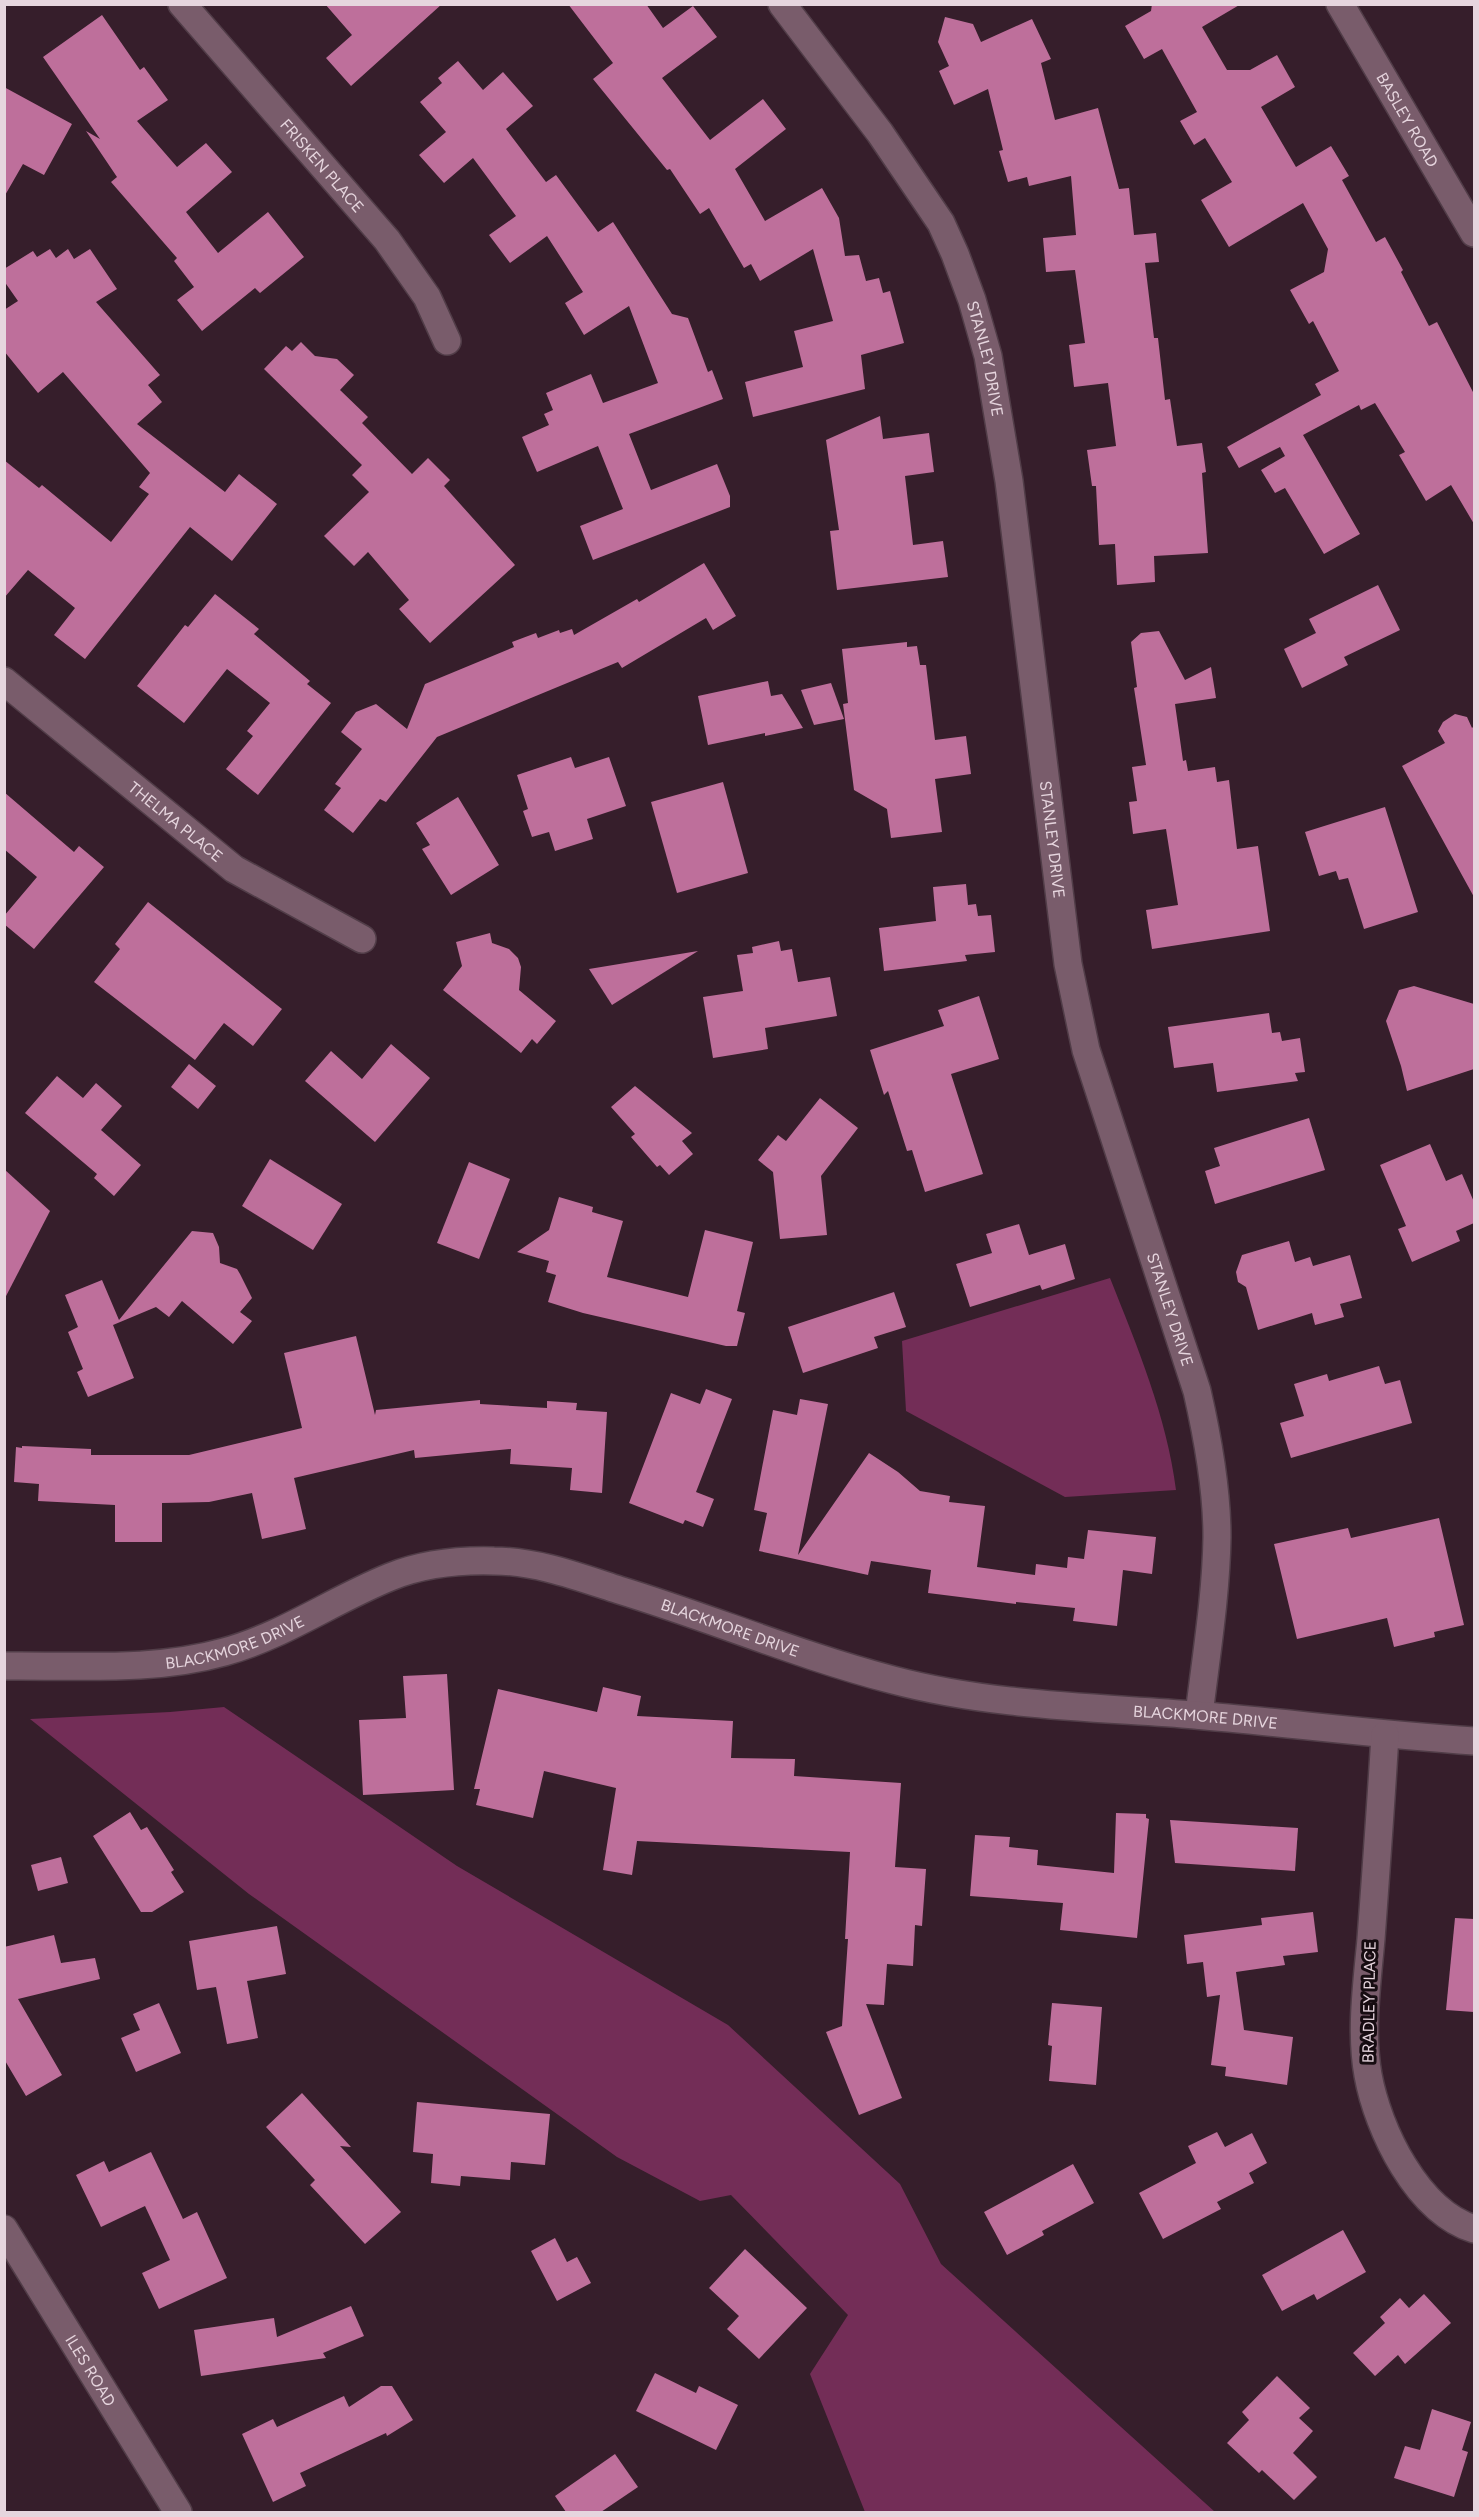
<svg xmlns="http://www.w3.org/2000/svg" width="1479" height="2517" viewBox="0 0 1479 2517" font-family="Figtree,sans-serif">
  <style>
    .green { fill: #732d57 }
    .building { fill: #be6f9b }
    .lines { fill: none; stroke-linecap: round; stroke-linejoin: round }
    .street-casing { stroke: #513d48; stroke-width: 30 }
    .street { stroke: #795c6b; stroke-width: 27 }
    .labels { text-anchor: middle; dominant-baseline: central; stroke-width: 6; stroke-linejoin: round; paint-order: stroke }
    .street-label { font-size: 16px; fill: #e6d5de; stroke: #160c11 }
  </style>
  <rect width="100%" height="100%" fill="#361e2b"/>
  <g class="green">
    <path d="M1110 1278C1137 1346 1167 1417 1176 1490L1065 1497 906 1411 902 1341Z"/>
    <path d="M224 1707 457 1866 728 2025 900 2184 941 2264 1215 2512H865L810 2374 848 2315 731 2195 700 2201 617 2157 249 1894 30 1719 170 1712Z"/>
  </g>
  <g class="building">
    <path d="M325 4H442L351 86 326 58 352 35Z"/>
    <path d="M568 4H646L663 28 693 6 717 37 662 78 710 140 763 99 786 129 735 169 765 221 822 188 839 218 845 256 859 255 866 281 879 278 883 293 890 291 904 343 861 355 865 389 753 417 745 382 803 367 794 331 833 321 813 249 760 281 751 264 744 268 709 208 700 214 670 169 667 170 593 79 613 63Z"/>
    <path d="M1152 4H1241L1202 27 1227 70H1250L1277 55 1295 87 1261 107 1296 167 1331 146 1349 176 1342 180 1376 242 1385 237 1403 270 1401 272 1429 326 1437 322 1474 394V524L1451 485 1426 501 1399 455 1405 452 1375 403 1361 410 1359 405 1303 435 1360 534 1324 554 1285 488 1275 493 1261 470 1285 456 1280 447 1239 468 1227 447 1321 395 1315 384 1339 371 1313 321 1309 324 1290 290 1324 272 1328 249 1303 203 1229 247 1201 200 1232 182 1205 138 1194 145 1180 121 1197 112 1162 49 1144 59 1125 26 1151 11Z"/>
    <path d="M102 15 140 70 144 67 168 100 137 121 177 167 206 143 232 172 186 212 218 253 268 212 304 257 260 293 255 288 202 331 177 300 194 287 174 261 177 258 111 182 117 177 86 131 100 139 43 57Z"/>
    <path d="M945 17 973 24 981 42 1032 19 1051 59 1041 63 1055 120 1098 108 1119 189 1129 188 1134 235 1156 233 1159 262 1145 263 1154 338H1158L1165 400 1170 399 1177 446 1202 443 1206 472 1202 473 1208 553 1154 556 1155 582 1117 585 1115 544 1099 545 1096 486H1092L1087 450 1116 446 1108 383 1074 387 1069 345 1085 343 1075 270 1046 272 1043 238 1076 235 1071 176 1029 186 1027 177 1008 182 999 151 1003 150 988 89 954 105 939 71 949 66 938 42Z"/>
    <path d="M458 61 483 90 503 72 533 106 506 129 546 182 556 175 598 232 613 222 672 314 688 318 708 372 712 370 723 399 629 434 651 490 717 464 730 496V507L593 560 580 526 623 509 598 446 537 472 522 437 549 425 544 414 553 410 546 393 591 374 603 403 658 383 629 306 584 335 565 303 583 292 547 236 510 263 489 235 516 216 473 158 444 183 419 155 446 132 420 102 442 83 438 78Z"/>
    <path d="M4 87 72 124 44 175 23 164 4 197Z"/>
    <path d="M50 249 56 258 68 249 74 259 90 249 117 289 96 302 160 375 148 385 162 402 137 424 225 492 239 474 277 504 232 561 190 527 85 659 54 635 75 608 28 570 4 598V460L39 488 42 485 111 542 149 494 139 487 150 473 63 372 38 393 4 351V310L18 301 4 281V269L33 251 37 257Z"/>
    <path d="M301 342 315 356 337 359 354 375 340 390 368 417 362 423 412 474 428 458 450 480 444 486 515 565 430 643 399 609 409 600 368 552 354 566 324 536 369 492 352 475 362 465 264 369 286 346 292 351Z"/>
    <path d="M880 416 883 439 929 433 934 472 905 476 913 545 943 541 948 577 837 590 830 531 839 530 826 440Z"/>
    <path d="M704 563 736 616 713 630 706 618 622 668 618 662 437 737 386 802 380 799 353 833 324 810 341 788 335 784 362 749 341 732 356 712 376 704 407 729 425 684 514 647 512 642 536 633 538 638 559 630 560 633 572 629 574 635 637 599 639 602Z"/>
    <path d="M1378 585 1400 630 1344 657 1348 665 1302 688 1284 649 1316 633 1309 619Z"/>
    <path d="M215 594 259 629 254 634 310 681 307 684 331 703 258 795 226 769 253 736 247 731 270 703 227 669 184 723 137 686 185 625 188 627Z"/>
    <path d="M1159 631 1185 680 1211 667 1216 698 1175 704 1183 761 1186 760 1188 771 1215 767 1217 782 1229 780 1237 849 1258 846 1270 931 1152 949 1146 910 1178 905 1166 829 1133 834 1129 802 1137 801 1132 767 1146 765 1134 688 1137 687 1131 642 1141 633Z"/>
    <path d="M907 642V647L917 646 920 665H926L935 740 966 736 971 774 935 779 942 832 891 838 887 809 854 790 843 704 848 703 842 649Z"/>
    <path d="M768 681 771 696 782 694 803 728 765 736V733L708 745 698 696Z"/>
    <path d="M831 683 844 719 814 725 801 690Z"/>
    <path d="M1455 714 1467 717 1472 728 1474 726V897L1402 766 1445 743 1438 731 1443 722Z"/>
    <path d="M571 757 575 768 609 757 626 806 587 819 593 839 555 851 549 832 532 837 523 811 528 809 517 775Z"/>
    <path d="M723 782 748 873 677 893 651 802Z"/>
    <path d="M4 792 74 852 79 846 104 867 34 949 4 924V916L37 877 4 849Z"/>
    <path d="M458 797 499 865 451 895 422 849 430 845 416 823Z"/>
    <path d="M1385 807 1418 912 1364 929 1348 878 1339 880 1336 871 1319 876 1305 832Z"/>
    <path d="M966 884 968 905 976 904 978 916 991 915 995 952 965 955 967 961 884 971 879 928 936 921 933 887Z"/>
    <path d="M148 902 282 1009 253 1046 224 1023 195 1060 94 982 120 949 115 944Z"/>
    <path d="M490 933 492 943 509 949 518 958 521 967 519 990 556 1021 537 1044 532 1039 521 1053 443 990 462 966 456 942Z"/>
    <path d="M779 941 781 951 792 949 798 982 830 977 837 1016 765 1028 768 1049 713 1058 703 997 743 991 737 955 753 953 752 947Z"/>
    <path d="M698 951 612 1005 589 969Z"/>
    <path d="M1414 986 1474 1004V1069L1407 1091 1401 1066 1386 1021 1399 990Z"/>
    <path d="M979 996 999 1059 951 1074 983 1174 925 1192 912 1150 907 1151 888 1091 884 1095 870 1050 944 1026 938 1010Z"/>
    <path d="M1269 1013 1272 1033 1280 1032 1282 1041 1300 1038 1305 1072 1295 1073 1298 1081 1217 1092 1213 1063 1174 1068 1168 1027Z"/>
    <path d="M391 1044 430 1078 375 1142 305 1081 331 1051 362 1079Z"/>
    <path d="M189 1064 216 1086 198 1109 171 1087Z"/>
    <path d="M57 1076 83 1098 96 1083 122 1106 101 1130 141 1165 114 1196 94 1178 97 1174 25 1113Z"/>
    <path d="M635 1086 692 1133 682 1141 693 1154 669 1175 660 1165 657 1167 631 1137 635 1134 611 1107Z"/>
    <path d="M820 1098 858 1128 821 1176 827 1235 780 1239 773 1172 758 1160 778 1135 786 1141Z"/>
    <path d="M1309 1118 1325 1170 1215 1204 1205 1171 1220 1166 1214 1148Z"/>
    <path d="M1430 1144 1446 1181 1462 1174 1474 1202V1223L1456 1231 1460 1241 1412 1262 1398 1229 1406 1226 1380 1165Z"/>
    <path d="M270 1159 342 1204 313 1250 242 1206Z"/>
    <path d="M469 1162 510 1179 479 1259 437 1243Z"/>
    <path d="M4 1169 50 1211 4 1300Z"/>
    <path d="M559 1197 593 1207 592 1212 623 1221 607 1277 688 1297 705 1230 753 1242 737 1311 745 1313 737 1346H726L583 1313 548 1302 556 1275 546 1272 549 1261 517 1252 549 1230Z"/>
    <path d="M1019 1224 1029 1255 1065 1244 1075 1279 1042 1290 1040 1285 970 1307 956 1264 992 1253 986 1234Z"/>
    <path d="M192 1231 213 1233 219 1247 220 1263 237 1269 240 1274 252 1298 240 1312 252 1321 233 1344 182 1301 169 1317 156 1307 113 1325 134 1378 88 1397 77 1372 83 1369 68 1332 78 1327 65 1295 102 1280 119 1320Z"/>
    <path d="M1289 1241 1295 1262 1310 1257 1313 1266 1350 1255 1362 1298 1340 1304 1344 1317 1315 1325 1312 1313 1258 1330 1246 1287 1238 1282 1236 1272 1242 1255Z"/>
    <path d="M894 1292 906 1327 874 1337 878 1348 803 1373 788 1327Z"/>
    <path d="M356 1336 375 1415 376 1410 480 1400V1404L547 1408V1401L577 1403 576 1410 607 1412 602 1493 570 1490 572 1468 510 1464 511 1449 415 1458 414 1450 294 1478 306 1529 262 1539 252 1493 209 1502 162 1503V1542H115V1505L38 1501 39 1484 14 1482 16 1447 22 1448V1446L91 1449V1455H189L302 1428 284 1353Z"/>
    <path d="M1379 1366 1385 1384 1400 1380 1412 1423 1291 1458 1280 1423 1304 1416 1294 1384 1327 1374 1329 1381Z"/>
    <path d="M706 1389 732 1399 696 1492 714 1499 703 1527 685 1520 683 1524 629 1503 671 1393 700 1404Z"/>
    <path d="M800 1399 828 1404 798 1555 869 1453 898 1472 920 1491 950 1496 949 1502 985 1506 977 1567 1035 1575 1036 1564 1067 1568 1068 1557 1084 1559 1088 1530 1156 1537 1152 1574 1123 1570 1117 1626 1073 1621 1075 1608 1016 1602V1604L928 1593 931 1570 871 1561 868 1575 759 1551 767 1513 754 1510 773 1410 797 1415Z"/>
    <path d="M1439 1518 1464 1625 1434 1632 1435 1637 1394 1647 1387 1618 1297 1639 1274 1544 1348 1528 1351 1538Z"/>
    <path d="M447 1674 454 1790 363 1795 359 1720 406 1718 403 1676Z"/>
    <path d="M603 1687 641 1696 637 1716 733 1721 731 1758 795 1759 794 1776 901 1783 895 1867 926 1869 922 1926 915 1925 913 1966 887 1964 884 2005 866 2004 902 2098 859 2115 826 2032 842 2026 848 1939H845L850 1852 637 1841 632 1875 603 1870 616 1788 544 1771 533 1818 476 1805 480 1789H474L498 1689 597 1712Z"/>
    <path d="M130 1812 141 1830 147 1827 174 1870 171 1872 184 1892 152 1912H141L93 1836Z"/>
    <path d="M1116 1813 1146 1814V1818L1149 1819 1137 1938 1060 1930 1063 1903 970 1896 975 1835 1010 1837 1009 1847 1038 1850 1037 1865 1114 1873Z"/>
    <path d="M1170 1820 1298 1828 1295 1871 1175 1863Z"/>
    <path d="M61 1857 68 1883 38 1891 31 1865Z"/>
    <path d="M1313 1912 1318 1952 1283 1956 1285 1965 1236 1972 1244 2030 1293 2037 1287 2085 1225 2076 1226 2067 1211 2065 1220 1995 1207 1997 1203 1962 1187 1964 1184 1935 1262 1925 1261 1918Z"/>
    <path d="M1455 1918 1474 1919V2012L1446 2010Z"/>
    <path d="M277 1926 286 1974 247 1981 258 2038 227 2044 216 1987 197 1990 189 1941Z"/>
    <path d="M54 1935 61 1963 95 1958 100 1979 18 1999 62 2075 26 2096 4 2059V1947Z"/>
    <path d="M159 2003 181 2053 136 2072 121 2038 140 2030 133 2014Z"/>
    <path d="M1052 2003 1102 2007 1096 2085 1049 2081 1052 2046 1048 2045Z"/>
    <path d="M302 2093 351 2147 340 2146 401 2212 365 2244 310 2185 315 2180 266 2127Z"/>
    <path d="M417 2102 550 2114 545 2165 511 2162 510 2180 461 2176 460 2186 431 2183 433 2154 413 2152Z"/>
    <path d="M1217 2132 1225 2147 1252 2133 1267 2163 1249 2173 1254 2183 1217 2202 1221 2209 1163 2239 1139 2193 1196 2163 1188 2146Z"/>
    <path d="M151 2152 183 2219 197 2212 227 2278 159 2309 142 2273 170 2260 145 2206 101 2227 76 2175 104 2161 109 2172Z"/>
    <path d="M1073 2164 1094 2203 1042 2231 1044 2235 1007 2255 984 2212Z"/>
    <path d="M1343 2230 1366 2272 1317 2300 1314 2294 1282 2311 1262 2275Z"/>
    <path d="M555 2238 567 2262 577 2257 591 2283 557 2301 531 2251Z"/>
    <path d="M745 2249 807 2308 759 2359 727 2329 739 2316 709 2288Z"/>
    <path d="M1424 2294 1451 2323 1405 2364 1398 2355 1375 2376 1353 2353 1385 2323 1380 2317 1400 2298 1409 2308Z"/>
    <path d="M351 2306 364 2336 323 2353 326 2358 201 2376 194 2330 274 2318 277 2337Z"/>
    <path d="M655 2373 696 2393 699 2386 738 2405 716 2450 636 2411Z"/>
    <path d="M1277 2376 1310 2408 1299 2418 1313 2431 1293 2453 1317 2477 1294 2500 1262 2470 1259 2473 1227 2443 1249 2420 1242 2412Z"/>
    <path d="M381 2386H392L413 2420 387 2436 386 2433 300 2473 306 2486 273 2502 242 2434 273 2419 277 2427 344 2396 349 2407Z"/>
    <path d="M1432 2409 1471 2422 1462 2450 1468 2452 1454 2497 1394 2478 1405 2446 1420 2450Z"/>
    <path d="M615 2454 638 2487 601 2512H566L555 2496Z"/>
  </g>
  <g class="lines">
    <g class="street-casing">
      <g id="street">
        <path id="s1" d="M182 4 387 240 427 297 447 341"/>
        <path id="s2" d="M782 4 880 133 941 223 955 254 972 300 988 356 1009 481 1068 964 1086 1050 1197 1391C1208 1439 1217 1488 1217 1537 1216 1597 1206 1656 1199 1715"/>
        <path id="s3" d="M1340 4 1474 233"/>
        <path id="s4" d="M4 681 234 869 362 939"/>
        <path id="s5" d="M4 1666C77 1665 153 1672 224 1652 283 1636 333 1600 390 1577 422 1564 459 1560 494 1561 537 1561 579 1577 619 1590 711 1618 800 1656 893 1680 991 1706 1094 1707 1195 1715 1288 1723 1381 1735 1474 1741"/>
        <path d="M1385 1735C1381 1803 1376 1871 1371 1939 1367 1983 1360 2031 1368 2075 1378 2130 1417 2211 1474 2229"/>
        <path id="s6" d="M4 2229 178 2512"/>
      </g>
    </g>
    <use href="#street" class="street"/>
  </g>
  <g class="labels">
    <g class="street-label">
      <text stroke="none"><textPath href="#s3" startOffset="134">BASLEY ROAD</textPath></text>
      <text stroke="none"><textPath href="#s1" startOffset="214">FRISKEN PLACE</textPath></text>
      <text stroke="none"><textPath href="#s2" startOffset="414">STANLEY DRIVE</textPath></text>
      <text stroke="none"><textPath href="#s4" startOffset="222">THELMA PLACE</textPath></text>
      <text stroke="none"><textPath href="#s2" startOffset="900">STANLEY DRIVE</textPath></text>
      <text stroke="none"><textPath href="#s2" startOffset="1386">STANLEY DRIVE</textPath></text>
      <text stroke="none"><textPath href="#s5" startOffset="756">BLACKMORE DRIVE</textPath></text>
      <text stroke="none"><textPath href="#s5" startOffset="234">BLACKMORE DRIVE</textPath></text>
      <text stroke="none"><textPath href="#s5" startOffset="1242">BLACKMORE DRIVE</textPath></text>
      <text transform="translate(1369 2002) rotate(-89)">BRADLEY PLACE</text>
      <text stroke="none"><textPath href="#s6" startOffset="166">ILES ROAD</textPath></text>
    </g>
  </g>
  <rect width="1479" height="2517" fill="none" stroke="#e6d5de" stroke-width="12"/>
</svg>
